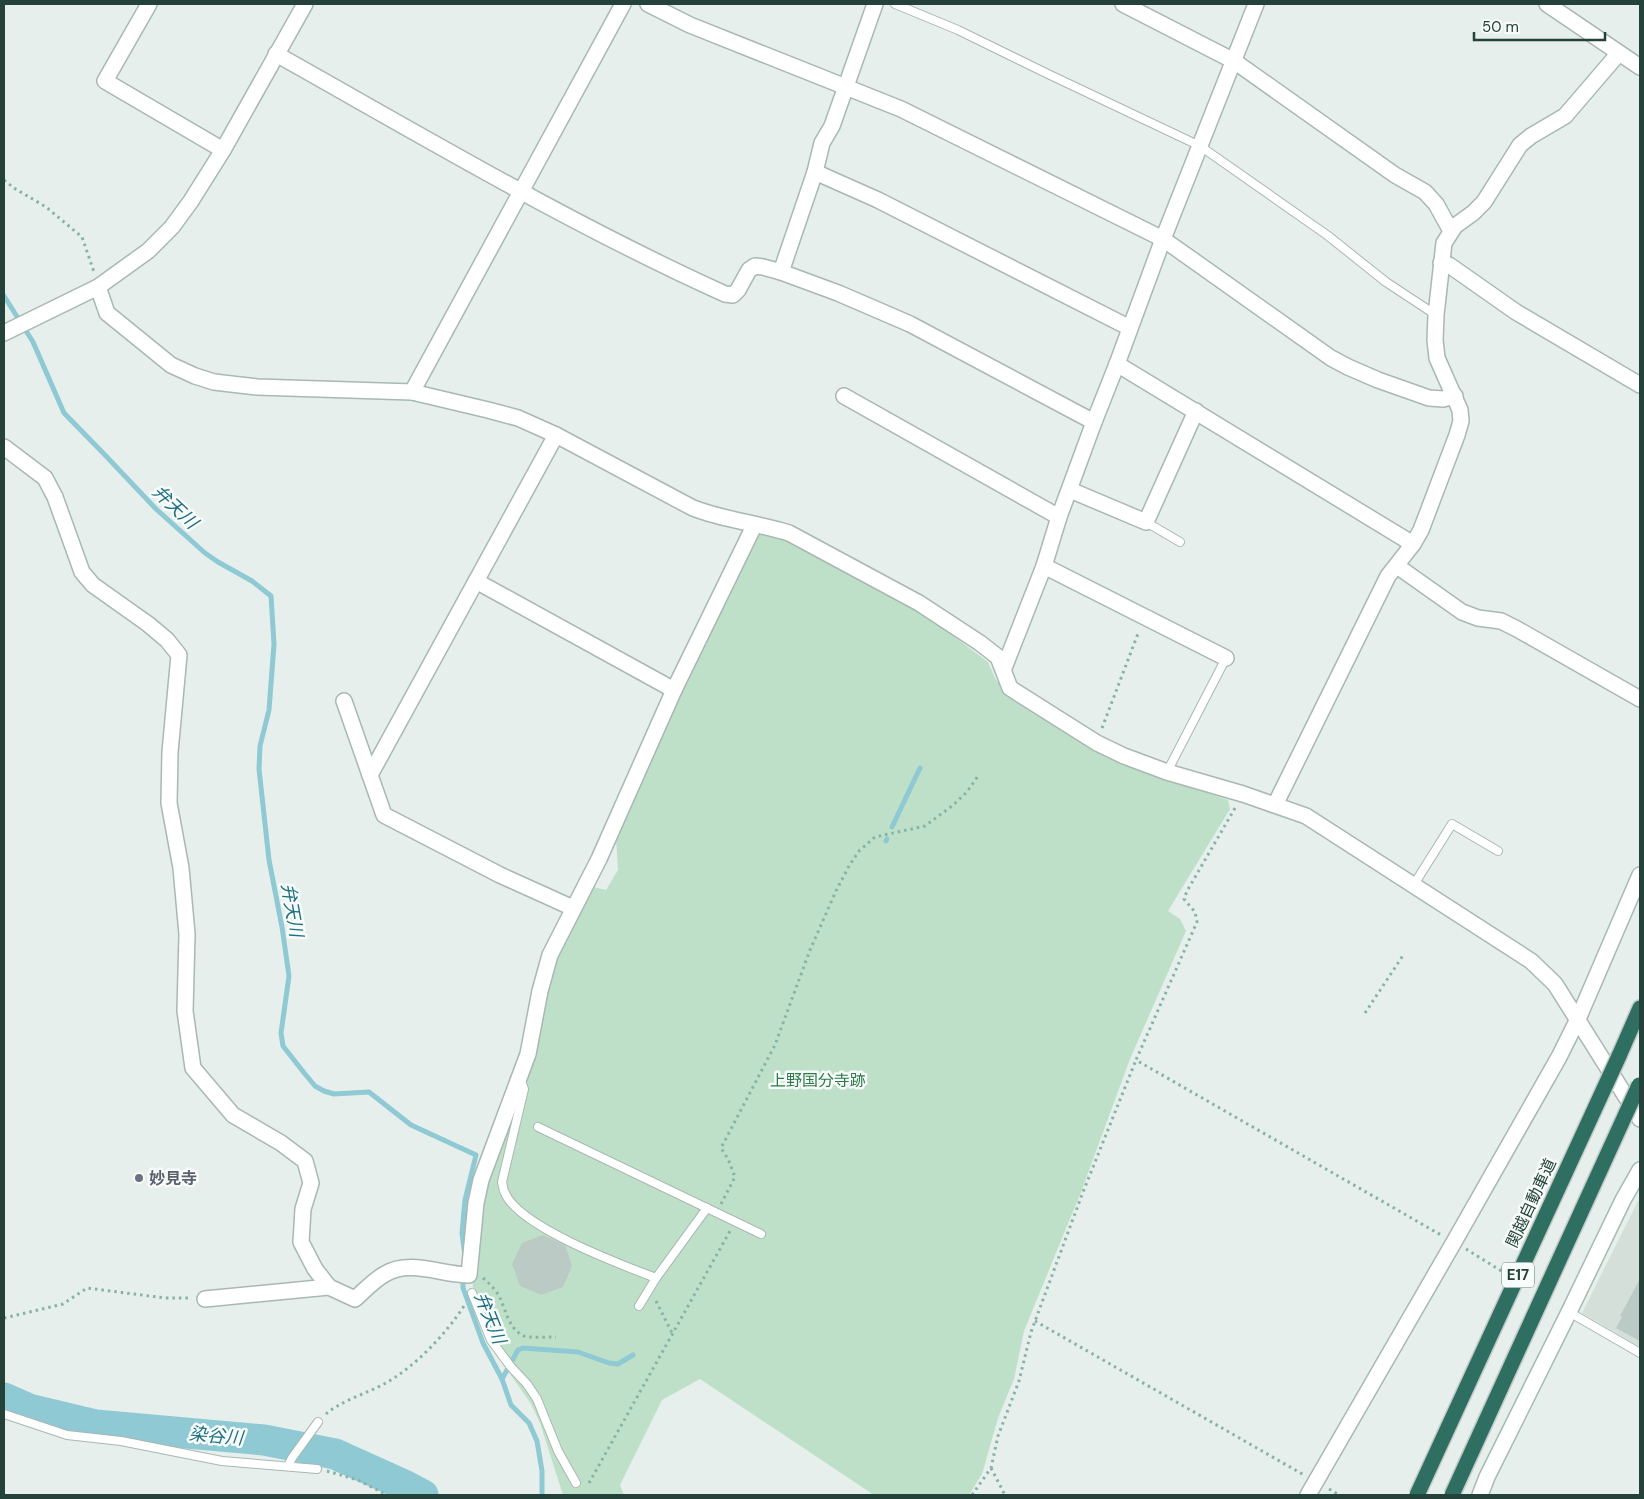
<svg xmlns="http://www.w3.org/2000/svg" width="1644" height="1499" viewBox="0 0 1644 1499" font-family="'DM Sans','Noto Sans JP',sans-serif">
  <style>
    .built { fill: #d4dfda }
    .green { fill: #bfe0c8 }
    .lines { fill: none; stroke-linecap: round; stroke-linejoin: round }
    .stream { stroke: #8ec9d4; stroke-width: 5 }
    .river { stroke: #8ec9d4; stroke-width: 31 }
    .building { fill: #bbcac4 }
    .lane-casing { stroke: #a8b8b2; stroke-width: 10 }
    .street-casing { stroke: #a8b8b2; stroke-width: 18 }
    .secondary-casing { stroke: #a4bbb3; stroke-width: 18 }
    .highway-casing { stroke: #c2cac8; stroke-width: 18 }
    .path { stroke: #86b3a5; stroke-width: 3; stroke-dasharray: 2.5 4; stroke-linecap: butt }
    .lane { stroke: #fff; stroke-width: 8 }
    .street { stroke: #fff; stroke-width: 15 }
    .secondary { stroke: #fff; stroke-width: 15 }
    .highway { stroke: #2f6f62; stroke-width: 15 }
    .highway-bridge-casing { stroke: #c2cac8; stroke-width: 18; stroke-linecap: butt }
    .highway-bridge { stroke: #2f6f62; stroke-width: 15 }
    .worship-dot { fill: #6b7280; stroke: #f7fbf9; stroke-width: 2 }
    .labels { text-anchor: middle; dominant-baseline: central; stroke-width: 5; stroke-linejoin: round; paint-order: stroke }
    .shield { fill: #f7fbf9; stroke: #637a73; stroke-width: 1 }
    .shield-label { font-size: 15px; font-weight: bold; fill: #24423a }
    .park-label { font-size: 16px; fill: #2d7a4b; stroke: #f7fbf9 }
    .worship-label { font-size: 16px; font-weight: bold; fill: #5b616d; stroke: #f7fbf9; text-anchor: start }
    .street-label { font-size: 16px; fill: #24423a; stroke: #f7fbf9 }
    .water-label { font-size: 18px; font-style: italic; fill: #1c6f80; stroke: #f7fbf9 }
  </style>
  <rect width="100%" height="100%" fill="#e6efeb"/>
  <path class="built" d="M1640 1197V1347L1582 1313Z"/>
  <path class="green" d="M770 532 787 537 916 608 988 662 996 680 1015 698 1108 758 1228 800 1230 809 1168 911 1180 919 1186 931 1130 1059 1081 1192 1024 1331 1014 1379 998 1418 982 1474 969 1495H874L700 1379 662 1400 620 1485 624 1495H563L540 1423 531 1404 487 1341 472 1301 473 1280 480 1204 552 969 589 886 606 890 618 870 616 837 678 690 759 535Z"/>
  <g class="lines">
    <g class="stream">
      <path d="M4 296 33 342 64 413 105 455 156 509 205 553 218 562 252 581 271 596 274 644 269 710 260 746 259 769 269 860 282 927 289 976 281 1033 283 1046 305 1074 315 1086 324 1091 334 1094 369 1092 411 1125 476 1155 465 1200 462 1233 465 1256"/>
      <path d="M892 827 920 768"/>
      <path d="M886 841 887 839"/>
      <path d="M463 1276V1288L483 1343 502 1379 511 1405 529 1423 537 1441 542 1471V1495"/>
      <path d="M512 1361 518 1350 523 1348 578 1352 609 1363 618 1364 633 1355"/>
      <path d="M502 1379 507 1370"/>
    </g>
    <path class="river" d="M4 1398 29 1409 96 1425 264 1440 335 1454 406 1486 423 1495"/>
  </g>
  <g class="building">
    <path d="M543 1235 565 1245 572 1266 563 1287 541 1295 520 1286 512 1264 522 1243Z"/>
    <path d="M1640 1279V1341L1616 1328 1622 1317 1620 1316Z"/>
  </g>
  <g class="lines">
    <g class="lane-casing">
      <g id="lane">
        <path d="M895 4 958 30 1048 74 1200 146 1327 235 1386 282 1436 315"/>
        <path d="M1146 522 1180 542"/>
        <path d="M1167 772 1226 658"/>
        <path d="M1413 886 1452 824 1498 851"/>
        <path d="M520 1078 524 1089 502 1182C503 1186 503 1190 505 1193 519 1227 622 1265 656 1278"/>
        <path d="M538 1127 761 1234"/>
        <path d="M472 1293 491 1340 511 1367 527 1384 537 1399 558 1451 576 1483"/>
        <path d="M639 1306 656 1278 707 1208"/>
        <path d="M1569 1312 1640 1353"/>
        <path d="M4 1414 67 1435 121 1441 222 1461 317 1469"/>
        <path d="M288 1466 292 1458 318 1422"/>
      </g>
    </g>
    <g class="street-casing">
      <g id="street">
        <path d="M149 4 105 81 223 150"/>
        <path d="M648 4 690 25 901 109 1163 239 1331 358 1348 367 1378 380 1429 398 1443 399 1455 396"/>
        <path d="M1123 4 1234 61 1395 175 1425 192 1436 204 1451 231"/>
        <path d="M1547 4 1640 67"/>
        <path d="M276 54C424 137 570 224 725 294L733 295 738 290 749 270 755 266 763 267 781 272 838 293 910 324 1094 422"/>
        <path d="M815 172 878 200 1130 328"/>
        <path d="M1441 263 1449 265 1516 312 1640 385"/>
        <path d="M781 272 815 172 822 143 832 126 875 4"/>
        <path d="M98 287 107 313 171 365 195 376 214 382 257 387 412 392 488 410 518 418 556 435 693 508C724 520 757 523 789 533L919 603 980 643 998 657 1010 688 1097 743 1124 756 1167 772 1243 794 1306 816 1531 961 1555 984 1640 1119"/>
        <path d="M4 333 98 287 148 251 172 227 191 201 223 150 305 4"/>
        <path d="M1117 364 1413 544"/>
        <path d="M412 392 623 4"/>
        <path d="M844 396 1059 517"/>
        <path d="M4 447 45 478 55 497 82 572 93 585 148 624 167 640 179 655 170 752 169 803 181 868 187 934 185 1011 193 1068 233 1115 281 1143 305 1161 311 1183 303 1209 301 1242 315 1269 329 1287"/>
        <path d="M1070 490 1146 522 1196 411"/>
        <path d="M1044 566 1226 658"/>
        <path d="M1397 566 1462 612 1478 618 1501 621 1517 629 1640 699"/>
        <path d="M476 581 674 690"/>
        <path d="M1004 668 1044 566 1059 517 1094 422 1117 364 1163 239 1256 4"/>
        <path d="M344 701 384 815 500 875 573 908"/>
        <path d="M370 775 556 435"/>
        <path d="M1275 805 1388 576 1413 544 1421 530 1457 435 1461 421 1460 410 1437 358 1435 340 1436 315 1444 243 1455 226 1473 213 1484 202 1520 145 1531 136 1565 116 1619 53"/>
        <path d="M205 1299 329 1287 355 1299C364 1291 374 1280 385 1274 410 1259 442 1275 469 1275L476 1203 481 1180 528 1054 540 991 550 955 599 859 674 690 754 526"/>
        <path d="M1308 1495 1454 1242 1559 1057 1578 1019 1640 875"/>
      </g>
    </g>
    <g class="secondary-casing">
      <path id="secondary" d="M1480 1495 1487 1477 1569 1312 1623 1200 1640 1170"/>
    </g>
    <g class="highway-casing">
      <path id="highway" d="M1619 1056 1640 1008"/>
    </g>
    <g class="path">
      <path d="M4 180 14 188 46 207 82 237 94 272"/>
      <path d="M1102 728 1139 631"/>
      <path d="M1235 808 1187 891 1184 899 1195 912 1197 922 1136 1060 1441 1235"/>
      <path d="M1365 1013 1404 954"/>
      <path d="M721 1204 735 1177 728 1159 721 1148 775 1045 810 950 836 891 849 866 859 851 875 837 925 826 952 806 967 792 978 776"/>
      <path d="M1466 1249 1503 1272"/>
      <path d="M483 1278C489 1283 495 1289 499 1296 506 1309 508 1329 524 1336 530 1338 548 1337 556 1337"/>
      <path d="M656 1301 672 1333"/>
      <path d="M4 1318 63 1304 87 1288 165 1298H191"/>
      <path d="M1035 1321 1304 1475"/>
      <path d="M326 1414C339 1402 367 1393 384 1384 415 1367 445 1335 464 1306"/>
      <path d="M991 1468 1005 1495"/>
      <path d="M327 1471 358 1480 387 1495"/>
      <path d="M589 1483 730 1231"/>
      <path d="M1329 1489 1339 1495"/>
      <path d="M972 1495 991 1468 998 1436 1019 1381 1031 1332 1083 1192 1136 1060"/>
    </g>
    <use href="#lane" class="lane"/>
    <use href="#street" class="street"/>
    <use href="#secondary" class="secondary"/>
    <use href="#highway" class="highway"/>
    <g class="highway-bridge-casing">
      <g id="highway-bridge">
        <path d="M1417 1495 1619 1056"/>
        <path d="M1452 1495 1639 1085"/>
      </g>
    </g>
    <use href="#highway-bridge" class="highway-bridge"/>
  </g>
  <circle class="worship-dot" cx="139" cy="1178" r="5"/>
  <g class="labels">
    <rect class="shield" x="1502" y="1262.5" width="32" height="25" rx="4"/>
    <g class="shield-label">
      <text x="1518" y="1275">E17</text>
    </g>
    <g class="park-label">
      <text x="818" y="1080">上野国分寺跡</text>
    </g>
    <g class="worship-label">
      <text x="149" y="1178">妙見寺</text>
    </g>
    <g class="street-label">
      <text transform="translate(1531 1203) rotate(-65)">関越自動車道</text>
    </g>
    <g class="water-label">
      <text transform="translate(175 507) rotate(43)">弁天川</text>
      <text transform="translate(292 910) rotate(80)">弁天川</text>
      <text transform="translate(490 1318) rotate(68)">弁天川</text>
      <text transform="translate(216 1436) rotate(5)">染谷川</text>
    </g>
  </g>
  <rect width="1644" height="1499" fill="none" stroke="#24423a" stroke-width="10"/>
  <path d="M1474 32v8h131v-8" fill="none" stroke="#24423a" stroke-width="2.5"/>
  <text x="1482" y="32" font-size="15" fill="#24423a" stroke="#f7fbf9" stroke-width="4" paint-order="stroke">50 m</text>
</svg>
